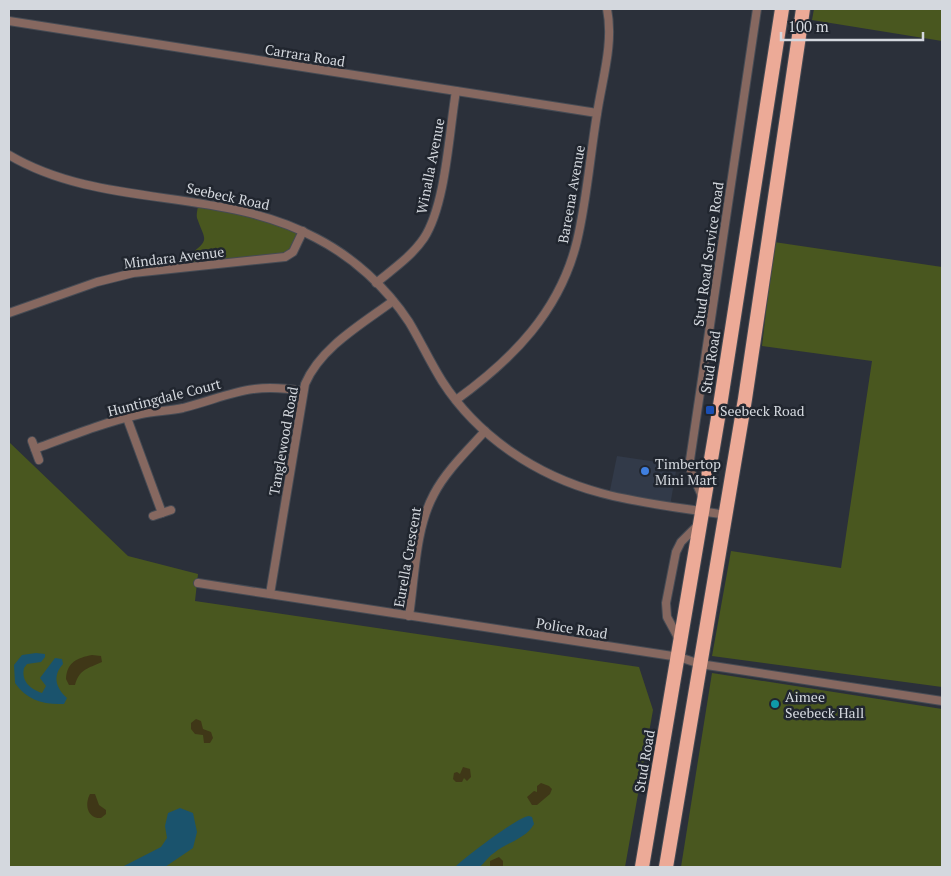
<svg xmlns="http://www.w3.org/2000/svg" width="951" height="876" viewBox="0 0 951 876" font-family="'PT Serif',serif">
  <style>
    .built { fill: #323a49 }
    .green { fill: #49571f }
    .sand { fill: #3f3717 }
    .water { fill: #1a536d }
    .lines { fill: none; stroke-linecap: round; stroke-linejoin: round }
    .minor-casing { stroke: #464b54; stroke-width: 10 }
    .trunk-casing { stroke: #464b54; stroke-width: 16 }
    .minor { stroke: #866860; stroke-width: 8 }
    .trunk { stroke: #ecaa97; stroke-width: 14 }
    .transit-dot { fill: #1a4fb4; stroke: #21262f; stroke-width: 2 }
    .shop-dot { fill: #3f7fe0; stroke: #21262f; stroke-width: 2 }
    .culture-dot { fill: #0f9aa8; stroke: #21262f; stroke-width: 2 }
    .labels { text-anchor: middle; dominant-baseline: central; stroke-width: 5; stroke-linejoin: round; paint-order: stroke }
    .street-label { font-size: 14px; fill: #d4d8de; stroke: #21262f }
    .poi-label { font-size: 14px; fill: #d4d8de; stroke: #21262f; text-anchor: start }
  </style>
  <rect width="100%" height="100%" fill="#2b303a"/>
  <path class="built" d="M617 456 677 465 670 506 609 495Z"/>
  <g class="green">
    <path d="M814 9H942V41L812 20Z"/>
    <path d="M199 202 303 231 291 254 189 266 188 256C211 239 205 241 197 218 196 214 198 207 199 202Z"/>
    <path d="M774 242 942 267V687L712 656 731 551 841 568 872 361 762 346Z"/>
    <path d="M9 442 128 556 198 574 195 601 639 667 653 710 625 867H9Z"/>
    <path d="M712 673 942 709V867H681Z"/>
  </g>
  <g class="sand">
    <path d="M92 655 101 656 102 662C89 668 79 669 75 685H69L66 679C67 662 77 658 92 655Z"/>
    <path d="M196 719 201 721 203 729 211 732 213 738 210 743H204L203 735 195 734 191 729V723Z"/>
    <path d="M463 767 470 769 471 777 467 781 464 778 462 782H456L453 779 454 773 457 772 460 774Z"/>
    <path d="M541 783 549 786 552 789 550 794 537 805H532L527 797 534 791 537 792V786Z"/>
    <path d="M90 794H95L99 805 106 810V814L101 818C88 819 84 805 90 794Z"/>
    <path d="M499 857 503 861V866L490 867V861Z"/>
  </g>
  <g class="water">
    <path d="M36 653 45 654V657L41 662 27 664 24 668C21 681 30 689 42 693L46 686 40 678 55 658 62 659 63 664C52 676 56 688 67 698L64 704C43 705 27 700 15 683L14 665 22 655Z"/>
    <path d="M180 808 193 813 197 832 193 848 165 867H122L161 847 167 838 165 826 168 813Z"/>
    <path d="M529 816 532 817 534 824C526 839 507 842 494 853 489 856 485 862 480 867H455C464 858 519 816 529 816Z"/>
  </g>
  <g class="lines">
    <g class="minor-casing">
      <g id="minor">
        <path d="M9 21 597 113"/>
        <path d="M9 155C102 210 220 186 316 238 353 257 386 287 409 322 421 342 430 362 442 381 478 437 537 476 601 493 641 504 684 508 726 515"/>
        <path d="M376 283C393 269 412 256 424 238 446 204 449 132 456 91"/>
        <path d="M9 313 97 282 133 273 285 257 293 252 303 231"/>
        <path d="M456 400C513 359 560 311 577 241 587 199 590 156 597 114 602 80 614 43 607 9"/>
        <path d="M127 418 162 513"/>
        <path d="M32 441 39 460"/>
        <path d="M35 449C70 436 105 422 141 414 154 411 169 411 183 408 232 395 249 382 303 391"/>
        <path d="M702 496 691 471 690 460 757 9"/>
        <path d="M153 516 171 510"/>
        <path d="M198 583 679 657 700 664 942 701"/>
        <path d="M270 594 305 384C321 347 362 324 393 301"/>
        <path d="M409 616C415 577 415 529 434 494 446 471 467 451 485 431"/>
        <path d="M680 641 667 617 666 603 676 552 681 542 698 525"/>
      </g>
    </g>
    <g class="trunk-casing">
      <g id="trunk">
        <path d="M642 867 719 412 782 9"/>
        <path d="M666 867 745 399 803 9"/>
      </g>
    </g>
    <use href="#minor" class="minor"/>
    <use href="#trunk" class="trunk"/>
  </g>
  <rect class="transit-dot" x="705" y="405" width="10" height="10" rx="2.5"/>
  <circle class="shop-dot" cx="645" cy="471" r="5"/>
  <circle class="culture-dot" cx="775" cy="704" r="5"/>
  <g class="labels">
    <g class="street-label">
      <text transform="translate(305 55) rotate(9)">Carrara Road</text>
      <text transform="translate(430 166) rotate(-79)">Winalla Avenue</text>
      <text transform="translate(571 194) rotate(-80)">Bareena Avenue</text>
      <text transform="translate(228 196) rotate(12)">Seebeck Road</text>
      <text transform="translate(708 254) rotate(-82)">Stud Road Service Road</text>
      <text transform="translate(174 257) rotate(-7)">Mindara Avenue</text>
      <text transform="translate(710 362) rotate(-81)">Stud Road</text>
      <text transform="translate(164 397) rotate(-14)">Huntingdale Court</text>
      <text transform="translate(283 441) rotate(-80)">Tanglewood Road</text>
      <text transform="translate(407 557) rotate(-80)">Eurella Crescent</text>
      <text transform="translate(572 628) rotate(9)">Police Road</text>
      <text transform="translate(644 761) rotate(-80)">Stud Road</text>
    </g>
    <g class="poi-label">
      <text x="720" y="410">Seebeck Road</text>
      <text x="655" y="463">Timbertop<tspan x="655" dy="16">Mini Mart</tspan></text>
      <text x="785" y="696">Aimee<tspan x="785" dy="16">Seebeck Hall</tspan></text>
    </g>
  </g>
  <rect width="951" height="876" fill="none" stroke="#d4d8de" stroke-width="20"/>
  <path d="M781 32v8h142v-8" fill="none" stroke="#d4d8de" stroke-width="2.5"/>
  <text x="788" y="32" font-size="15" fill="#d4d8de" stroke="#21262f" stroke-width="4" paint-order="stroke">100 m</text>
</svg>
